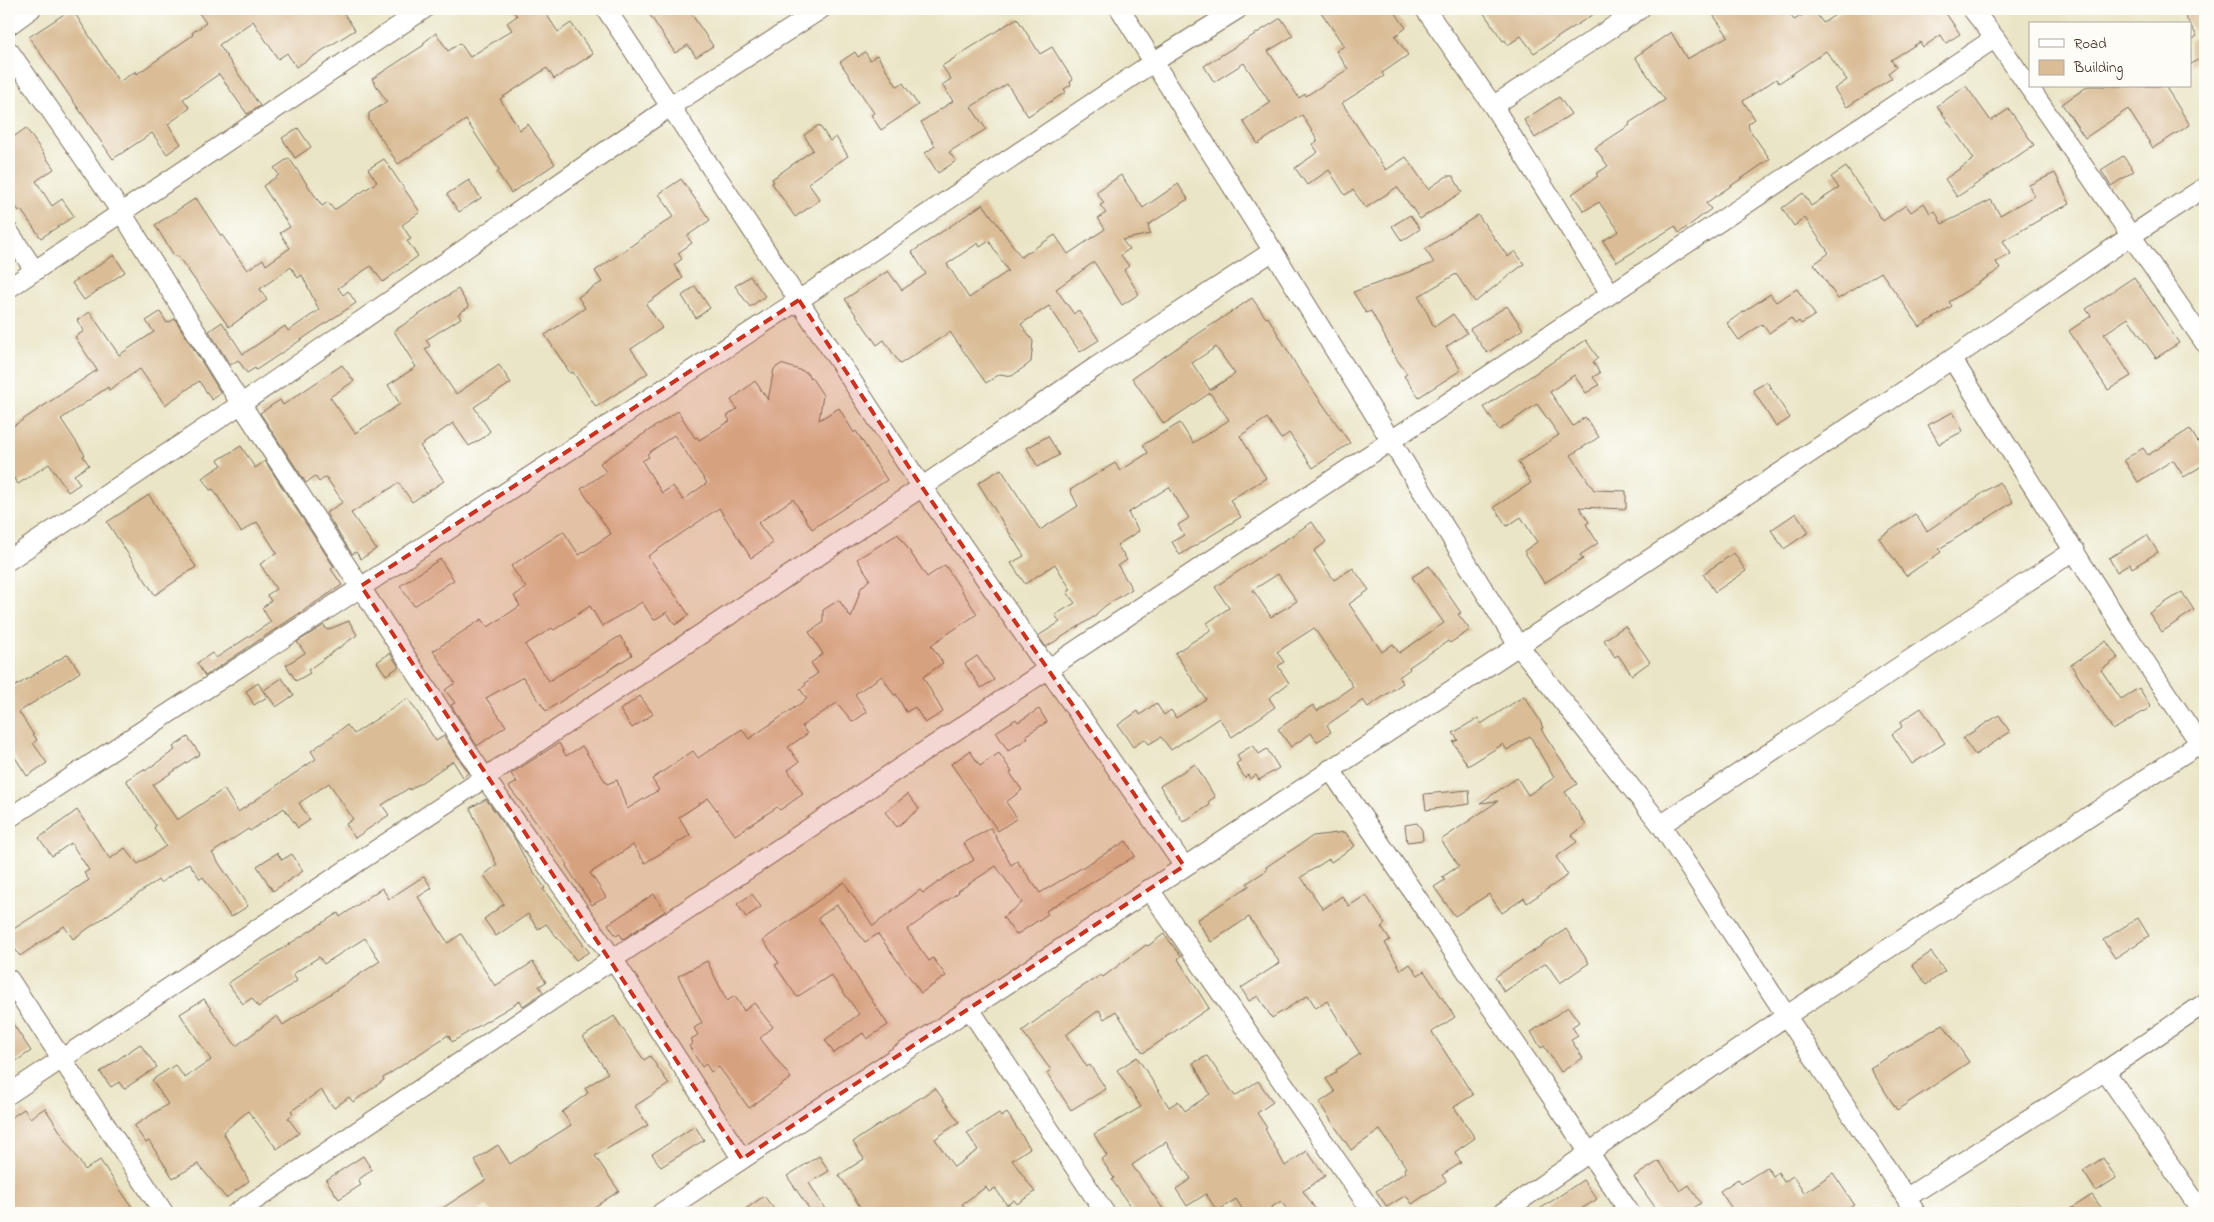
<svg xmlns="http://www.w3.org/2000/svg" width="2214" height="1222" viewBox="0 0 2214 1222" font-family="'Indie Flower',sans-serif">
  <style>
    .building { fill: #dabd97; fill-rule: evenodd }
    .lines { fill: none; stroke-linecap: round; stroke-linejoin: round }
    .minor-casing { stroke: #786b59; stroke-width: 21 }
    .minor { stroke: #fff; stroke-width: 19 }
    .marked { fill: #c8321e; fill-opacity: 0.2; stroke: #c8321e; stroke-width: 4; stroke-dasharray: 10 6; stroke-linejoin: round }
  </style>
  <rect width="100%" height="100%" fill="#fdfcf7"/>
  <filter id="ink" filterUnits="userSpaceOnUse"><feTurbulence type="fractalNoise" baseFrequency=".02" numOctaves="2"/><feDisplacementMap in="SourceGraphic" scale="10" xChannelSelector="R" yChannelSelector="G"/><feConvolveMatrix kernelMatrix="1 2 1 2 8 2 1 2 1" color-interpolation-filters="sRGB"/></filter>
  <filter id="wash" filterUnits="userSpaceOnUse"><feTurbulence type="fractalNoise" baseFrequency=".0096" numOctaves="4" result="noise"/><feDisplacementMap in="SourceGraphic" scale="20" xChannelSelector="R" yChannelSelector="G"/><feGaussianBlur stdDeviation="1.12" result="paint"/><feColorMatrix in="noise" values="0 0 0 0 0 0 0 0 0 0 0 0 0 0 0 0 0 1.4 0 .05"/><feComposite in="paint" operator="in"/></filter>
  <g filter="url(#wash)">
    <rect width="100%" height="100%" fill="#eae5c6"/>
    <g id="blocks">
      <g class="building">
        <path d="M72 9 119 82 136 71 137 74 193 35 192 33 206 23 196 9H341L355 30 296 67 287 53 278 59 253 21 219 45 260 106 247 114 219 74 183 99 190 108 168 124 181 144 167 154 152 133 113 159 29 37Z"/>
        <path d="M512 9H543L558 32 571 23 593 54 554 79 547 68 500 99 520 130 528 124 555 164 511 193 497 172 500 171 466 120 398 164 369 120V113L387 102 372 79 424 45 423 43 436 33 448 51 460 43 470 57 512 30 507 23 517 16Z"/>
        <path d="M646 9H688L713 46 696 57 688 45 675 53Z"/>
        <path d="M1319 9H1393L1406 28 1395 36 1408 55 1382 73 1384 76 1342 103 1386 170 1406 157 1428 189 1447 176H1453L1462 192 1420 219 1397 187 1366 208 1353 190 1345 195 1329 170 1307 185 1295 168 1318 152 1312 144 1318 141 1302 115 1258 144 1243 121 1270 103 1244 63 1214 82 1204 66 1281 18 1293 36 1268 51 1299 98 1305 94 1306 96 1348 69 1336 51 1344 46Z"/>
        <path d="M1481 9H1601L1534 53 1521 36 1508 45 1505 40 1503 41Z"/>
        <path d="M1709 9H1786L1794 20 1813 9 1823 23 1844 9H1943L1960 34 1946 43 1941 35 1923 47 1920 42 1891 60 1896 67 1888 73 1892 78 1847 107 1834 89 1847 80 1826 51 1779 83 1776 79 1743 101 1755 119 1748 124 1749 129 1770 159 1706 203 1711 209 1679 233 1675 226 1672 228 1617 262 1603 241 1619 231 1599 202 1584 211 1572 194 1598 176 1596 174 1608 166 1595 148 1630 125 1629 123 1665 100 1635 57 1671 32 1687 59 1728 36Z"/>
        <path d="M2196 9H2205V55L2190 65V41L2197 36 2185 16Z"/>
        <path d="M1017 18 1040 54 1052 47 1073 80 1070 82 1071 85 1064 89 1066 92 1028 116 1007 84 971 107 986 129 949 152 956 161 938 173 925 153 935 146 921 122 953 101 942 85 951 79 942 66Z"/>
        <path d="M855 52 858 57 865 52 870 60 877 55 897 86 903 83 918 105 881 130 871 115 874 113 840 62Z"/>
        <path d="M1966 86 1991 121 2009 109 2034 145 1957 197 1945 179 1974 159 1937 106Z"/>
        <path d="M2088 86H2165L2190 125 2153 148 2128 109 2085 138 2062 104Z"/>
        <path d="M1559 97 1571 114 1535 138 1524 120Z"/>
        <path d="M819 125 830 141 836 137 848 156 808 183 820 200 795 217 772 183 774 182 772 179 813 150 804 135Z"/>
        <path d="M26 128 54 169 36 181 52 206 62 199 74 216 41 238 21 210 19 211 9 197V140Z"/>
        <path d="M298 128 311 147 295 158 282 138Z"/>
        <path d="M2123 156 2134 171 2111 186 2101 170Z"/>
        <path d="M289 158 322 206 328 202 334 210 377 182 368 169 384 159 420 212 402 225 411 239 407 241 418 256 383 282 371 266 338 288 343 295 348 291 356 303 256 370 255 368 247 373 238 360 230 365 209 331 222 322 243 354 285 326 288 331 319 310 302 275 298 278 291 267 260 289 267 300 229 327 177 255 175 257 155 225 196 198 221 236 222 235 247 270 263 259 266 265 290 248 280 233 290 227 263 186 279 175 274 168Z"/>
        <path d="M1846 167 1883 221 1906 205 1911 212 1924 203 1930 213 1935 211 1942 224 1991 200 2000 215 2034 196 2029 185 2055 173 2070 204 2040 218 2041 219 2003 241 2011 254 1996 262 2000 269 1949 302 1952 306 1920 327 1881 272 1838 299 1814 264 1829 253 1805 218 1794 226 1782 208 1803 193 1811 206 1839 188 1831 177Z"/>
        <path d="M1121 175 1143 208 1178 184 1188 199 1148 225 1150 234 1122 240 1129 249 1121 255 1129 266 1124 270 1139 294 1122 305 1094 262 1056 289 1074 314 1078 310 1099 340 1080 352 1049 306 1021 324 1033 341 1031 362 1012 376 1000 374 986 383 950 332 900 364 884 340 877 345 845 299 888 271 902 290 926 274 912 252 983 204 1021 257 1055 235 1068 254 1105 229 1098 218 1106 213 1100 205 1104 203 1096 192ZM989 241 1008 271 969 298 947 264 978 243 980 247Z"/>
        <path d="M681 179 710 220 687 236 692 243 678 253 682 259 674 265 683 278 646 304 662 328 631 349 648 373 596 407 573 372 570 373 545 335 585 308 578 297 602 282 595 271 674 216 659 194Z"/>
        <path d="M469 180 481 198 459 212 447 194Z"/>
        <path d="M1410 215 1420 229 1402 241 1392 226Z"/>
        <path d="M1478 215 1508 257 1515 251 1524 264 1475 302 1456 274 1419 296 1434 327 1453 314 1467 333 1446 347 1461 370 1419 397 1404 376 1407 374 1391 351 1392 350 1371 311 1366 313 1353 292 1434 263 1425 249Z"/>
        <path d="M114 255 125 272 84 300 72 283Z"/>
        <path d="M750 276 765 296 750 307 735 286Z"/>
        <path d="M2134 277 2179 343 2156 358 2128 318 2104 334 2131 376 2108 390 2069 331 2091 316 2086 309Z"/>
        <path d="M695 286 710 308 696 318 682 296Z"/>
        <path d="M458 289 469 307 458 314 461 318 426 340 430 346 425 349 456 394 499 365 511 383 474 407 490 431 483 438 469 446 453 423 420 446 444 481 412 502 399 483 351 513 376 549 361 559 356 552 352 554 326 513 343 502 326 477 319 482 315 476 306 483 260 413 280 400 283 405 342 365 354 381 330 397 355 433 400 404 388 385 416 367 394 331Z"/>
        <path d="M1797 289 1815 315 1801 324 1799 321 1795 324 1791 318 1769 333 1762 324 1739 340 1727 323 1770 294 1776 302Z"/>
        <path d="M1252 298 1266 318 1268 317 1299 370 1350 443 1313 468 1289 433 1281 439 1267 418 1240 436 1266 478 1230 500 1241 517 1180 555 1172 542 1184 535 1178 525 1189 518 1169 487 1128 513 1139 531 1117 545 1127 560 1118 566 1132 589 1105 606 1096 614 1097 615 1046 647 1038 636 1060 622 1055 615 1075 603 1067 592 1071 590 1055 564 1025 584 1011 563 1024 556 978 483 1001 469 1040 530 1078 506 1070 490 1115 463 1120 471 1148 453 1143 445 1180 423 1193 443 1229 420 1210 393 1164 424 1132 378ZM1216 347 1235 374 1210 390 1192 363Z"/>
        <path d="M1507 306 1523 329 1487 353 1470 329Z"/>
        <path d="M90 312 119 355 154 332 146 321 160 312 167 323 175 319 221 393 212 400 199 381 165 405 140 369 109 390 108 387 61 419 85 455 83 456 89 465 74 475 80 484 68 492 49 464 18 484 9 472V429L97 370 75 337 84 331 77 320Z"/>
        <path d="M1586 340 1598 358 1593 362 1600 373 1593 377 1599 385 1586 393 1574 375 1550 392 1573 426 1585 417 1599 437 1571 455 1594 490 1626 491V509L1579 507 1589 522 1586 524 1598 543 1580 555 1583 559 1544 583 1524 551 1537 542 1521 517 1507 526 1494 507 1531 483 1518 462 1559 435 1537 404 1499 430 1484 407Z"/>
        <path d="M781 364 806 372 810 378 811 377 823 395 819 420 839 408 854 433 856 431 887 480 812 529 793 499 758 523 773 543 751 558 719 508 648 556 689 615 675 625 667 612 654 620 642 602 602 626 590 606 554 630 552 628 525 645 549 681 620 636 632 655 546 711 523 677 486 698 506 726 477 746 451 705 455 703 445 690 455 683 433 651 482 619 488 627 520 606 514 596 526 588 511 566 561 533 564 532 579 555 611 534 581 489 606 472 600 463 678 411 695 438 697 437 699 440 730 421 727 416 737 409 731 400 755 381 768 400 774 369ZM674 435 707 483 683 500 673 486 662 493 642 461 649 457 647 454Z"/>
        <path d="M1767 382 1790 418 1776 427 1753 390Z"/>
        <path d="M1953 412 1963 431 1939 444 1928 425Z"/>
        <path d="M2190 429 2205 454V464L2184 477 2173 460 2138 482 2124 460 2143 448 2148 455Z"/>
        <path d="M1048 436 1059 455 1038 467 1027 448Z"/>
        <path d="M241 446 255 468 265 461 334 567 331 569 342 585 205 676 197 663 212 653 216 658 271 622 262 608 271 601 267 595 276 589 260 564 277 553 257 522 241 532 213 489 210 490 202 478 222 465 218 460Z"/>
        <path d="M1999 482 2013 502 1939 549 1941 552 1906 576 1879 538 1915 514 1927 531Z"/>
        <path d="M149 495 196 567 155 595 107 522Z"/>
        <path d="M1796 513 1809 532 1784 549 1771 530Z"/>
        <path d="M1312 522 1326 542 1314 551 1334 580 1353 568 1369 590 1349 604 1382 652 1393 644 1399 653 1444 623 1412 577 1429 566 1461 613 1458 614 1470 630 1450 643 1448 641 1409 667 1410 669 1399 677 1403 683 1368 707 1363 700 1327 725 1331 732 1317 742 1311 733 1291 747 1278 729 1313 705 1317 711 1353 686 1314 628 1277 652 1284 662 1278 666 1289 683 1269 698 1275 707 1232 737 1219 718 1171 750 1161 737 1149 744 1145 739 1133 747 1118 725 1138 711 1140 715 1156 703 1164 715 1171 710 1176 718 1206 699 1175 653 1211 630 1207 623 1229 608 1215 587ZM1278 574 1297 601 1271 617 1253 590Z"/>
        <path d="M898 534 927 577 945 565 977 614 931 645 943 663 923 677 943 712 925 723 915 707 906 712 896 694 894 695 882 676 855 694 867 712 853 722 837 703 802 726 807 734 788 747 799 762 788 770 803 794 780 810 777 807 735 835 708 798 679 817 690 835 645 863 633 845 590 873 606 897 592 905 566 866 567 863 509 787 517 782 511 774 559 743 566 756 582 746 607 784 617 780 627 809 659 790 652 779 693 751 698 758 742 729 749 739 807 699 800 689 806 685 805 683 818 673 811 663 823 654 809 632 823 623V610L839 600 851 618 861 588 870 579 857 559Z"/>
        <path d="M2147 535 2158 552 2132 568 2130 564 2117 572 2109 558Z"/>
        <path d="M1734 553 1746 571 1715 592 1703 574Z"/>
        <path d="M440 559 454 580 414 606 400 586Z"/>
        <path d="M2182 592 2194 610 2162 632 2149 613Z"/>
        <path d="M349 621 357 635 308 670 310 673 296 681 286 665 305 653 297 642 324 625 327 630Z"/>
        <path d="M1625 626 1650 662 1632 675 1618 655 1615 657 1604 640Z"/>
        <path d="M2106 641 2118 658 2101 670 2121 699 2139 688 2151 707 2113 730 2071 665Z"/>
        <path d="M390 653 399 667 386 675 377 662Z"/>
        <path d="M68 654 80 672 19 712 37 740 33 743 47 763 27 776 9 748V690Z"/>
        <path d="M977 656 994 680 981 688 965 664Z"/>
        <path d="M282 678 294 695 276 707 264 690Z"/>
        <path d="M258 683 267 697 254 705 246 691Z"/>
        <path d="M640 696 653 714 632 728 620 710Z"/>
        <path d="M1524 696 1539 719 1543 728 1541 729 1577 784 1565 792 1586 825 1572 835 1577 842 1556 857 1568 875 1527 903 1524 898 1502 913 1489 894 1455 916 1434 887 1445 880 1442 877 1459 866 1441 840 1498 801 1480 803 1517 778 1528 795 1554 778 1530 736 1507 750 1503 744 1468 766 1453 742 1458 740 1453 733 1478 718 1481 724Z"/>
        <path d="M408 698 436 741 444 736 469 773 463 777 453 761 410 790 409 788 382 805 389 815 355 838 346 824 353 819 329 783 299 803 310 820 298 828 284 808 250 831 248 829 212 853 248 906 231 917 203 877 200 879 189 863 160 883 158 880 73 939 64 926 20 956 9 940V932L89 880 84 873 89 870 71 843 52 856 39 838 77 810 110 859 125 848 138 864 166 846 154 828 156 826 126 780 144 769 145 771 175 750 173 747 188 737 200 754 153 785 177 820 224 789 238 812 316 759 311 751 347 725 354 734Z"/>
        <path d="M1921 708 1945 743 1912 764 1892 734 1902 727 1900 722Z"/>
        <path d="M1039 709 1047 722 1026 735 1028 738 1008 751 996 732 1016 719 1018 722Z"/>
        <path d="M1999 715 2010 732 1975 755 1963 738Z"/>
        <path d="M1253 745 1259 754 1267 749 1279 768 1259 780 1256 775 1250 779 1248 775 1245 778 1236 764 1240 761 1237 755Z"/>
        <path d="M970 751 980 766 999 753 1012 772 1010 773 1022 790 1006 802 1017 818 998 831 951 764Z"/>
        <path d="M1195 764 1215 797 1208 802 1210 805 1183 822 1160 786Z"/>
        <path d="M1469 790 1470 804 1426 810 1424 794Z"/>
        <path d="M908 794 919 809 897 827 885 812Z"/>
        <path d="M486 799 516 841 526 861 545 888 543 889 589 952 576 960 546 924 538 929 528 914 496 936 484 919 504 904 484 875 497 865 470 808Z"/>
        <path d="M1417 823 1422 830 1423 840 1407 842 1405 825Z"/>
        <path d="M991 828 1011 865 1017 861 1040 893 1126 841 1135 856 1046 911 1048 914 1016 935 1003 917 1022 903 996 866 958 891 959 892 907 930 929 961 933 958 946 976 921 993 878 934 865 942 837 905 818 918 888 1025 867 1039 863 1033 834 1053 825 1040 859 1014 831 975 797 997 775 965 779 963 763 940 844 882 873 926 920 890 923 893 947 876 974 860 964 843Z"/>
        <path d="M1345 832 1355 846 1331 862 1329 859 1301 877 1323 909 1342 896 1349 906 1366 895 1385 924 1381 927 1390 940 1385 943 1401 970 1410 964 1418 975 1424 971 1455 1017 1432 1032 1473 1095 1454 1107 1475 1138 1455 1152 1461 1163 1442 1175 1446 1181 1412 1204 1406 1195 1387 1207 1376 1191 1406 1172 1404 1169 1406 1167 1380 1130 1351 1150 1319 1103 1335 1092 1326 1079 1337 1072 1336 1070 1360 1054 1327 1001 1316 1008 1308 995 1272 1018 1258 996 1249 1001 1241 988 1280 963 1249 917 1211 942 1197 920 1249 886 1247 883 1267 870 1266 867 1313 836Z"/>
        <path d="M277 853 282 860 292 854 303 871 273 891 257 866Z"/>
        <path d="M424 876 432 888 418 897 448 943 461 934 495 986 533 962 546 982 539 986 543 992 523 1006 520 1001 452 1042 448 1035 383 1078 384 1080 353 1102 349 1097 334 1108 321 1090 291 1111 293 1114 288 1118 299 1133 277 1149 248 1111 223 1132 249 1181 226 1198 198 1164 173 1178 149 1141 146 1143 134 1126 168 1104 152 1080 175 1065 185 1078 211 1060 180 1014 204 999 236 1046 277 1016 283 1025 380 961 365 938 324 964 319 957 293 974 297 981 258 1007 252 998 243 1004 228 983 338 913 340 917 382 888 389 899Z"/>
        <path d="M654 894 665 911 623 939 620 934 616 936 608 924Z"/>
        <path d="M752 894 761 907 746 917 737 904Z"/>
        <path d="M2138 918 2149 936 2115 958 2103 940Z"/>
        <path d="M1566 929 1589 963 1560 983 1546 963 1504 992 1495 977Z"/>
        <path d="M1164 934 1181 956 1178 959 1209 1008 1143 1053 1116 1011 1104 1019 1099 1010 1066 1035 1087 1067 1090 1065 1106 1089 1071 1110 1047 1073 1051 1070 1022 1031 1077 990 1101 975 1103 977 1146 945 1148 946Z"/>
        <path d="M1931 952 1945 971 1926 985 1912 965Z"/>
        <path d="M707 961 727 1001 735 996 744 1011 754 1003 773 1027 760 1038 791 1078 749 1108 719 1067 711 1072 706 1064 702 1067 689 1046 693 1043 691 1039 698 1035 694 1028 702 1023 678 976Z"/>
        <path d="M1568 1007 1579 1022 1572 1027 1578 1036 1571 1040 1583 1058 1561 1072 1544 1046 1541 1048 1531 1032Z"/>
        <path d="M614 1016 644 1060 650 1056 669 1084 635 1106 648 1125 595 1156 619 1191 585 1213H492L487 1206 475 1213H435L486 1180 475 1160 498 1145 510 1164 571 1125 562 1112 588 1093 585 1088 608 1073 583 1037Z"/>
        <path d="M9 1018 31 1051 9 1066Z"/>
        <path d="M1943 1024 1969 1062 1897 1110 1870 1068Z"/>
        <path d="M140 1044 157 1067 124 1089 119 1082 111 1087 100 1072Z"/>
        <path d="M1207 1056 1235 1096 1258 1081 1273 1102 1257 1113 1267 1128 1265 1129 1285 1166 1307 1151 1325 1176 1303 1191 1318 1213H1289L1281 1201 1263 1213H1245L1236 1199 1217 1211 1206 1194 1187 1206 1176 1189 1191 1179 1166 1142 1132 1165 1166 1213H1135L1112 1180 1114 1178 1101 1159 1107 1156 1094 1134 1141 1107 1117 1070 1137 1057 1169 1107 1178 1101 1185 1111 1210 1094 1193 1063Z"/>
        <path d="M935 1088 959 1122 935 1139 954 1167 978 1150 967 1133 999 1113 1001 1117 1007 1113 1030 1148 1012 1160 1035 1192 1017 1204 1014 1200 1007 1205 995 1188 989 1192 986 1187 962 1204 968 1213H864L839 1175 864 1159 853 1142Z"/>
        <path d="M45 1108 85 1170 100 1160 136 1213H9V1119L24 1109 30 1118Z"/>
        <path d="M695 1126 704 1140 661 1167 652 1154Z"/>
        <path d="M363 1156 372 1170 358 1180 361 1185 339 1199 326 1180Z"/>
        <path d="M819 1156 829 1171 809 1183 825 1209 818 1213H812L787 1176Z"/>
        <path d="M2103 1158 2116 1178 2096 1191 2083 1171Z"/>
        <path d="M1659 1161 1680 1191 1689 1185 1701 1203 1686 1213H1659L1634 1177Z"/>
        <path d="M1767 1167 1773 1176 1778 1172 1784 1182 1793 1176 1804 1193 1833 1173 1854 1204 1840 1213H1735L1720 1191 1738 1179 1741 1184Z"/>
        <path d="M1583 1180 1597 1199 1575 1213H1534Z"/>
        <path d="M2092 1195 2105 1213H2064Z"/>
        <path d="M764 1196 777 1213H740Z"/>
      </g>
    </g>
  </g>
  <g filter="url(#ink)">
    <use href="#blocks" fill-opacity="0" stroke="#786b59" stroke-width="1"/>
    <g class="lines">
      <g class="minor-casing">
        <g id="minor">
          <path d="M606 9 922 487 1184 866"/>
          <path d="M1120 9 1273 251 1518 645 1661 825 1916 1213"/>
          <path d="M1425 9 1493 106 1610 293"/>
          <path d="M1972 9 1995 38 2205 343"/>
          <path d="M9 25 31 9"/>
          <path d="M9 51 122 213 241 404 485 778 613 959 742 1159"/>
          <path d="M1493 106 1640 9"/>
          <path d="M9 232 35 271"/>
          <path d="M9 288 424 9"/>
          <path d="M1952 359 2126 633 2205 751"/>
          <path d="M9 560 241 404 671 106 821 9"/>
          <path d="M1330 769 1630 1213"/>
          <path d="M9 818 799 300 1155 61 1238 9"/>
          <path d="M1661 825 2075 550"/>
          <path d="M1149 889 1373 1213"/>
          <path d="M9 979 164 1213"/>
          <path d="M969 1008 1105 1213"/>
          <path d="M2105 1071 2203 1213"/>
          <path d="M9 1094 922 487 1094 368 1273 251"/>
          <path d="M1906 1198 2105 1071 2205 1003"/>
          <path d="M236 1213 613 959 1995 38"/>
          <path d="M661 1213 1952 359 2132 235 2205 187"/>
          <path d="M1502 1213 1786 1016 2200 743"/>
        </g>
      </g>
      <use href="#minor" class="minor"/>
    </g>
  </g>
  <path class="marked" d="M799 300 922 487 1184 866 742 1159 361 586Z"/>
  <rect width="2214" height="1222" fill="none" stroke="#fdfcf7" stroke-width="30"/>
  <rect x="2029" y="22" width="162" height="65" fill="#fdfcf7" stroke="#afa8a0"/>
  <rect x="2039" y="39" width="25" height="8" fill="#ffffff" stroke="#afa8a0"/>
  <text x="2074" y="48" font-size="15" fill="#3b2a1e">Road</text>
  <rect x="2039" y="60" width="25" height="15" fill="#dabd97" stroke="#afa8a0"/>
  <text x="2074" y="72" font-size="15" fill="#3b2a1e">Building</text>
</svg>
